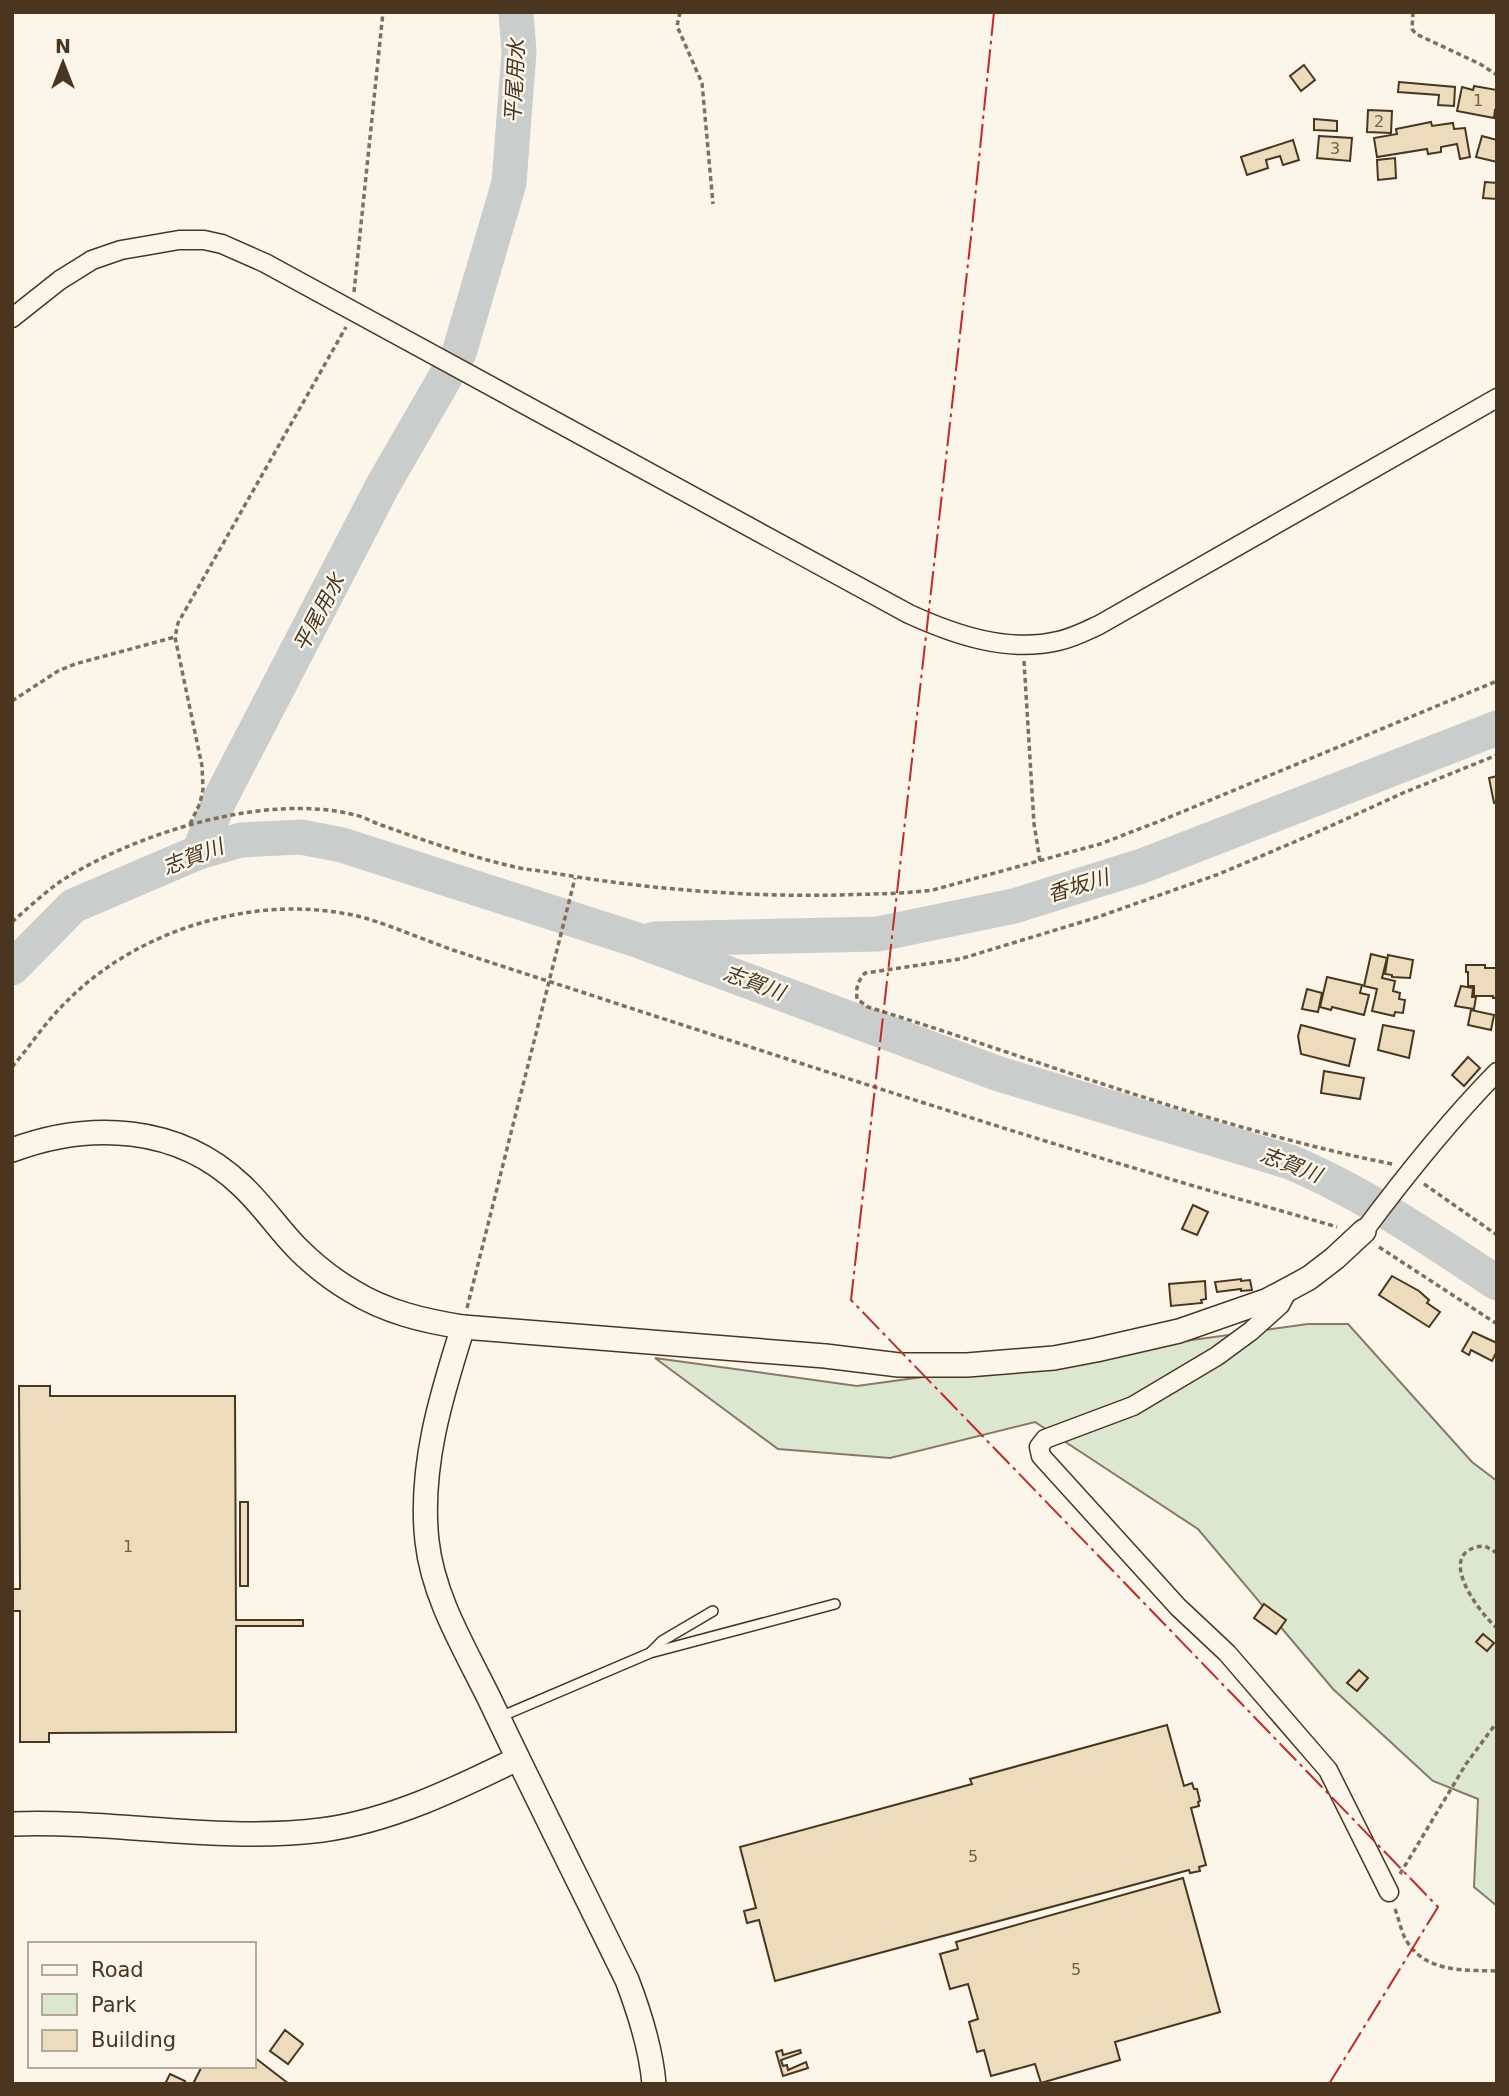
<svg xmlns="http://www.w3.org/2000/svg" width="1509" height="2096" viewBox="0 0 1509 2096" font-family="'DejaVu Sans','Noto Sans JP',sans-serif">
  <style>
    .green { fill: #dce7d0; stroke: #887966; stroke-width: 2 }
    .lines { fill: none; stroke-linecap: round; stroke-linejoin: round }
    .river { stroke: #c9cecd; stroke-width: 35 }
    .building { fill: #ecdcbc; stroke: #4a3520; stroke-width: 2 }
    .service-casing { stroke: #4a3520; stroke-width: 12 }
    .minor-casing { stroke: #4a3520; stroke-width: 21 }
    .tertiary-casing { stroke: #4a3520; stroke-width: 26 }
    .path { stroke: #7f6f5c; stroke-width: 3.5; stroke-dasharray: 5 3.5; stroke-linecap: butt }
    .service { stroke: #fbf6e9; stroke-width: 9 }
    .minor { stroke: #fbf6e9; stroke-width: 18 }
    .tertiary { stroke: #fbf6e9; stroke-width: 23 }
    .power { stroke: #c62828; stroke-width: 2; stroke-dasharray: 24 5 3.5 5; stroke-linecap: butt }
    .labels { text-anchor: middle; dominant-baseline: central; stroke-width: 5; stroke-linejoin: round; paint-order: stroke }
    .number-label { font-size: 16px; fill: #725f47 }
    .water-label { font-size: 21px; font-style: italic; fill: #4a3520; stroke: #fbf6e9 }
  </style>
  <rect width="100%" height="100%" fill="#fbf6e9"/>
  <path class="green" d="M1308 1324H1348L1472 1462 1497 1481V1906L1474 1887 1478 1799 1433 1781 1333 1689 1198 1529 1035 1422 890 1458 778 1449 655 1358 857 1386Z"/>
  <g class="lines">
    <g class="river">
      <path d="M459 353 509 183 519 52 516 12"/>
      <path d="M199 852 219 801 383 485 446 376"/>
      <path d="M654 939 878 934 1014 906 1142 866 1497 728"/>
      <path d="M12 968 73 906 199 852 241 840 301 837 342 845 637 940 999 1074 1290 1162C1362 1192 1432 1240 1497 1283"/>
    </g>
  </g>
  <g class="building">
    <path d="M1304 65 1315 80 1301 91 1290 76Z"/>
    <path d="M1399 82 1455 87 1454 106 1438 105 1439 95 1398 92Z"/>
    <path d="M1474 86 1497 90V111L1495 110 1494 118 1457 111 1462 87 1473 90Z"/>
    <path d="M1368 110 1392 111 1391 133 1367 132Z"/>
    <path d="M1314 119 1337 121V131L1314 130Z"/>
    <path d="M1431 122 1432 126 1453 123 1454 129 1465 128 1470 157 1460 159 1457 144 1441 147V152L1428 154 1427 149 1377 157 1374 138 1397 134 1396 129Z"/>
    <path d="M1319 136 1352 138 1350 161 1317 158Z"/>
    <path d="M1482 136 1497 140V162L1476 157Z"/>
    <path d="M1293 140 1299 160 1283 165 1280 156 1266 160 1268 168 1247 175 1241 157Z"/>
    <path d="M1395 158 1396 178 1378 180 1377 160Z"/>
    <path d="M1485 182 1497 183V199L1483 198Z"/>
    <path d="M1497 776V802L1494 803 1489 778Z"/>
    <path d="M1371 954 1387 958 1382 978 1395 981 1393 991 1400 993 1399 999 1405 1000 1403 1013 1395 1012 1394 1016 1372 1011 1377 989 1364 986Z"/>
    <path d="M1388 955 1413 960 1410 978 1392 977V975L1385 974Z"/>
    <path d="M1466 965H1485V968H1497V998H1493V996H1474V986H1468V972H1466Z"/>
    <path d="M1327 977 1362 985 1360 993 1369 995 1364 1015 1332 1007 1331 1010 1320 1007Z"/>
    <path d="M1461 986 1473 988 1472 997H1476L1474 1009 1455 1006Z"/>
    <path d="M1307 989 1322 993 1318 1012 1302 1009Z"/>
    <path d="M1471 1010 1494 1015 1491 1030 1468 1025Z"/>
    <path d="M1301 1025 1355 1039 1349 1066 1301 1054 1298 1036Z"/>
    <path d="M1383 1025 1414 1031 1409 1058 1378 1050Z"/>
    <path d="M1468 1057 1480 1068 1464 1086 1452 1075Z"/>
    <path d="M1324 1071 1364 1078 1360 1099 1321 1093Z"/>
    <path d="M1193 1205 1208 1212 1197 1235 1182 1229Z"/>
    <path d="M1392 1276 1419 1291 1429 1300 1427 1303 1440 1312 1429 1327 1379 1295Z"/>
    <path d="M1241 1279V1281L1250 1280 1252 1290 1241 1291V1289L1217 1292 1215 1282Z"/>
    <path d="M1205 1281 1206 1299 1201 1300 1202 1303 1171 1306 1169 1284Z"/>
    <path d="M1473 1332 1497 1343V1351L1492 1361 1471 1350 1469 1355 1462 1351Z"/>
    <path d="M19 1386H50V1396H235L236 1620H303V1626H236V1732L49 1733V1742H20V1611H12V1589H20Z"/>
    <rect x="240" y="1502" width="8" height="84"/>
    <path d="M1264 1604 1286 1620 1276 1634 1254 1618Z"/>
    <path d="M1483 1634 1494 1643 1487 1651 1476 1642Z"/>
    <path d="M1359 1670 1368 1678 1357 1691 1347 1683Z"/>
    <path d="M1167 1725 1184 1786 1192 1783 1194 1789H1197L1200 1801 1198 1802 1199 1806 1191 1808 1206 1865 1199 1867 1200 1871 1190 1873 1189 1870 775 1981 759 1920 747 1923 744 1911 756 1908 740 1847 972 1784 970 1779Z"/>
    <path d="M1183 1878 1220 2012 1115 2042 1120 2060 1041 2083 1035 2064 991 2076 984 2050 977 2052 969 2022 978 2019 968 1984 950 1989 940 1954 958 1949 956 1942Z"/>
    <path d="M285 2030 303 2044 288 2064 270 2051Z"/>
    <path d="M782 2050 783 2055 800 2050 801 2053 781 2060 783 2066 787 2065 788 2070 806 2062 808 2068 783 2076 776 2052Z"/>
    <path d="M254 2057 289 2084H193L202 2066H254Z"/>
    <path d="M170 2074 185 2081 184 2084H165Z"/>
  </g>
  <g class="lines">
    <g class="service-casing">
      <g id="service">
        <path d="M651 1652 662 1641 713 1611"/>
        <path d="M500 1717 650 1653 835 1604"/>
      </g>
    </g>
    <g class="minor-casing">
      <g id="minor">
        <path d="M12 318 60 280 92 260 121 250 179 240H204L222 244 265 263 909 614C955 635 1008 653 1058 641 1073 638 1086 631 1099 625L1497 398"/>
        <path d="M1364 1231C1405 1176 1448 1122 1497 1072"/>
        <path d="M1288 1290 1280 1305 1251 1331 1217 1356 1133 1406 1045 1439 1039 1447 1041 1456 1178 1607 1227 1653 1328 1770 1389 1892"/>
      </g>
    </g>
    <g class="tertiary-casing">
      <g id="tertiary">
        <path d="M12 1150C90 1121 178 1125 241 1185 262 1204 278 1229 298 1249 313 1264 333 1280 352 1291 386 1312 424 1321 463 1327L825 1356 899 1365H967L1054 1358 1096 1350 1179 1331 1268 1300 1309 1278 1335 1258 1364 1231"/>
        <path d="M463 1327C441 1396 419 1468 427 1541 433 1597 465 1649 489 1698 534 1793 581 1886 627 1980 640 2014 651 2048 654 2084"/>
        <path d="M12 1824C115 1820 219 1843 322 1830 390 1821 456 1789 517 1759"/>
      </g>
    </g>
    <g class="path">
      <path d="M680 12 677 26 702 83 713 204"/>
      <path d="M1413 12 1412 29 1416 34 1480 64 1497 75"/>
      <path d="M354 292 383 12"/>
      <path d="M1024 661 1034 824 1040 861"/>
      <path d="M12 701 58 671 75 664 175 637"/>
      <path d="M190 824 200 803 203 789 202 766 175 637 178 623 346 327"/>
      <path d="M12 922C28 908 44 893 61 881 136 833 266 792 355 815 365 817 374 823 384 826 426 841 468 856 511 866 524 870 539 870 553 873 647 889 742 897 838 895 870 894 901 894 933 890L1100 844 1160 821 1497 681"/>
      <path d="M12 1067C26 1051 38 1033 52 1017 105 956 179 921 258 911 294 907 331 909 365 918 395 927 424 940 453 950 510 969 567 987 624 1006 797 1062 970 1119 1144 1171 1208 1191 1273 1208 1337 1227"/>
      <path d="M1392 1164C1213 1128 1042 1061 868 1007L857 999C856 988 857 982 865 973L960 959 1095 918 1219 874 1313 834 1403 793 1497 755"/>
      <path d="M1424 1184 1497 1235"/>
      <path d="M1379 1247 1497 1324"/>
      <path d="M467 1308 575 878"/>
      <path d="M1497 1553 1485 1546C1432 1549 1478 1612 1497 1628"/>
      <path d="M1400 1874 1466 1764 1497 1722"/>
      <path d="M1395 1909C1399 1919 1401 1931 1406 1940 1425 1973 1465 1970 1497 1971"/>
    </g>
    <use href="#service" class="service"/>
    <use href="#minor" class="minor"/>
    <use href="#tertiary" class="tertiary"/>
    <path class="power" d="M994 12 971 237 851 1300 1438 1907 1329 2084"/>
  </g>
  <g class="labels">
    <g class="number-label">
      <text x="1478" y="100">1</text>
      <text x="1379" y="121">2</text>
      <text x="1335" y="148">3</text>
      <text x="128" y="1546">1</text>
      <text x="973" y="1856">5</text>
      <text x="1076" y="1969">5</text>
    </g>
    <g class="water-label">
      <text transform="translate(515 81) rotate(-87)">平尾用水</text>
      <text transform="translate(319 613) rotate(-62)">平尾用水</text>
      <text transform="translate(193 857) rotate(-21)">志賀川</text>
      <text transform="translate(1078 886) rotate(-17)">香坂川</text>
      <text transform="translate(754 983) rotate(20)">志賀川</text>
      <text transform="translate(1291 1165) rotate(21)">志賀川</text>
    </g>
  </g>
  <rect width="1509" height="2096" fill="none" stroke="#4a3520" stroke-width="28"/>
  <rect x="28" y="1942" width="228" height="126" fill="#fbf6e9" stroke="#b4a999" stroke-width="2"/>
  <rect x="42" y="1965" width="35" height="10" fill="#fbf6e9" stroke="#b4a999" stroke-width="2"/>
  <text x="91" y="1977" font-size="21" fill="#4a3520">Road</text>
  <rect x="42" y="1994" width="35" height="21" fill="#dce7d0" stroke="#b4a999" stroke-width="2"/>
  <text x="91" y="2012" font-size="21" fill="#4a3520">Park</text>
  <rect x="42" y="2030" width="35" height="21" fill="#ecdcbc" stroke="#b4a999" stroke-width="2"/>
  <text x="91" y="2047" font-size="21" fill="#4a3520">Building</text>
  <g transform="translate(63 63)" stroke="#fbf6e9" stroke-width="5" paint-order="stroke">
  <path d="M0-5L12 26L0 18L-12 26Z" fill="#4a3520"/>
  <text y="-10" font-size="19" font-weight="bold" text-anchor="middle" fill="#4a3520">N</text>
  </g>
</svg>
